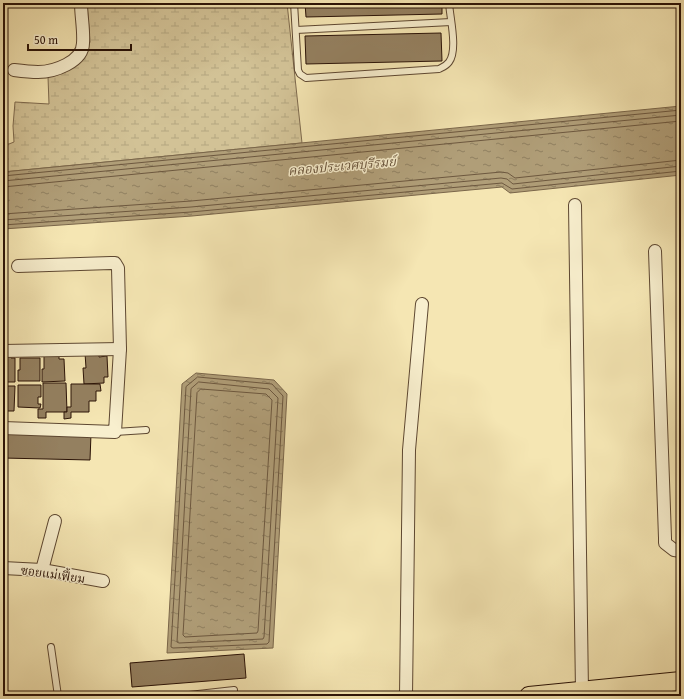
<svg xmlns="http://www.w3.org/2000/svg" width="684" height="699" viewBox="0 0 684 699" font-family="'Gentium Book Plus','Noto Serif Thai',serif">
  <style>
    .green { fill: #d2c296; stroke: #7e6a4e }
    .wetland { fill: url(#wetland-marsh); stroke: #7e6a4e }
    .water { fill: url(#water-ripples); stroke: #7a664a }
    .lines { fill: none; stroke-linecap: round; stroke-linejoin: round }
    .shore { stroke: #6d583f; stroke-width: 1 }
    .building { fill: #948060; stroke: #2a1206 }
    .service-casing { stroke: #5d4731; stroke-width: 8 }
    .minor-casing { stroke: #5d4731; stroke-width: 14 }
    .primary-casing { stroke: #2a1206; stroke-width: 20 }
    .service { stroke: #f8efce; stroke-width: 6 }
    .minor { stroke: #f8efce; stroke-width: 12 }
    .primary { stroke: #f5e6b3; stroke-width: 18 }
    .labels { text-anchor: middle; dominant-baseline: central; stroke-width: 3; stroke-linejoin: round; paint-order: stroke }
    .street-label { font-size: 12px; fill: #2a1206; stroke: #f8efce }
    .water-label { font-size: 13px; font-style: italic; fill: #665139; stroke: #f8efce }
  </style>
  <defs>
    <pattern id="wetland-marsh" width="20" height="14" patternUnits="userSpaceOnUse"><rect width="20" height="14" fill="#d2c296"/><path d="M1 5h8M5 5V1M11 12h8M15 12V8" fill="none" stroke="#b4a680"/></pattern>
    <pattern id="water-ripples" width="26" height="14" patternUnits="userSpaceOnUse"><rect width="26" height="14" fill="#b09e78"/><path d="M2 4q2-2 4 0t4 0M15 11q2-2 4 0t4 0" fill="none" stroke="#8f7f60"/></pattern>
  </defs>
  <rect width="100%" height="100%" fill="#f5e6b3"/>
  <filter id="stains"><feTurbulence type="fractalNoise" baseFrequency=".005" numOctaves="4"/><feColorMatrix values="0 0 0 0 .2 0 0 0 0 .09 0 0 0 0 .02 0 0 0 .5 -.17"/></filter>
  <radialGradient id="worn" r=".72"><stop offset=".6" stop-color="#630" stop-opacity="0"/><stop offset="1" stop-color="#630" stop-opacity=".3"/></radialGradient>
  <path class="green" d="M681 691V696H631Z"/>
  <path class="wetland" d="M87 3H287L302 143 3 172V144H9L14 142 13 126 15 102 49 104 48 77 73 68 84 57 90 42Z"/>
  <g class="water">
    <path d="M681 106V175L510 193 502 187 192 216 3 229V172Z"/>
    <path d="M196 373 274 380 287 394 273 648 167 653 182 384Z"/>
  </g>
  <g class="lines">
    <g class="shore">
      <path d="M3 176 681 110"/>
      <path d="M3 181 681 115"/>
      <path d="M3 187 681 121"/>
      <path d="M3 214 191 201 501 172 508 173 515 178 681 160"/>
      <path d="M3 220 191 207 501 178 507 179 513 184 681 166"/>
      <path d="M3 225 191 212 502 183 512 189 681 171"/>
      <path d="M198 377 272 384 283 396 269 642 267 644 173 648 171 647 186 387Z"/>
      <path d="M199 382 269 389 278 398 264 637 263 639 179 643 177 642 191 389Z"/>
      <path d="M201 389 266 394 272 400 258 631 257 633 185 637 183 635 197 393Z"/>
    </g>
  </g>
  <g class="building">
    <path d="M305 3H442V14L306 17Z"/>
    <path d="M441 33 442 61 306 64 305 36Z"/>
    <path d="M99 352V357L107 356 108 377H104V383L84 384 83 368H86L85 353Z"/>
    <path d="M59 355V359H64L65 381 42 382V369H44V356Z"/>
    <path d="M11 356V358H15V382H3V357Z"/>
    <path d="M20 358H40V381H18V370H20Z"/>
    <path d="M43 383H66L67 412H46V418H38V409H43Z"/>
    <path d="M71 384H100L101 391H96V401H89V412H71V418L64 419V412H67V407H71Z"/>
    <path d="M18 385H41V397H38V404H41L40 408 18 407Z"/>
    <path d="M3 386H15L14 411H3Z"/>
    <path d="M3 432 91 434 90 460 3 458Z"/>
    <path d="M244 654 246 678 132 687 130 663Z"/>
  </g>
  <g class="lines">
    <g class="service-casing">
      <g id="service">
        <path d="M294 3 298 70 300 74 306 78 439 69C443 67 446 66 449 62 458 50 450 18 449 3"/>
        <path d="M296 30 451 22"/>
        <path d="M115 432 146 430"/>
        <path d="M51 647 58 696"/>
        <path d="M180 696 234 690"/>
      </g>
    </g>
    <g class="minor-casing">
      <g id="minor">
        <path d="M14 70C22 71 30 72 38 72 54 72 83 62 83 43 84 30 81 16 81 3"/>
        <path d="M575 205 582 691"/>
        <path d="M655 251 665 538V543L674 550 681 551"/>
        <path d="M3 351 120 349"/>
        <path d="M3 428 115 432 120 349 118 268 115 263H111L18 266"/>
        <path d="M3 568 42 570 103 581"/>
        <path d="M42 570 55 521"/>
        <path d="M406 696 409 450 422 304"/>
      </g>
    </g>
    <g class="primary-casing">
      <path id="primary" d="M529 696 681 681"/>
    </g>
    <use href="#service" class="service"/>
    <use href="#minor" class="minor"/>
    <use href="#primary" class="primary"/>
  </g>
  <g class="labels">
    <g class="street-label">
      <text transform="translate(53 574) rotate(8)">ซอยแม่เฟี้ยม</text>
    </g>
    <g class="water-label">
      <text transform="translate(342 166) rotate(-5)">คลองประเวศบุรีรมย์</text>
    </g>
  </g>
  <rect width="684" height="699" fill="none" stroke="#f5e6b3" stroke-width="16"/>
  <rect x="4" y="4" width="676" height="691" fill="none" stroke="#2a1206" stroke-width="2"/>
  <rect x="8" y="8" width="668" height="683" fill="none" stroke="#2a1206"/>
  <path d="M28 44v6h103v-6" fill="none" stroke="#2a1206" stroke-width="2"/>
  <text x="34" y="44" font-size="12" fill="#2a1206" stroke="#f8efce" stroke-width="3" paint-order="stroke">50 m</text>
  <rect width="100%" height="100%" filter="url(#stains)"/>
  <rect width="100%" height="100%" fill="url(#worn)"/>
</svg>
